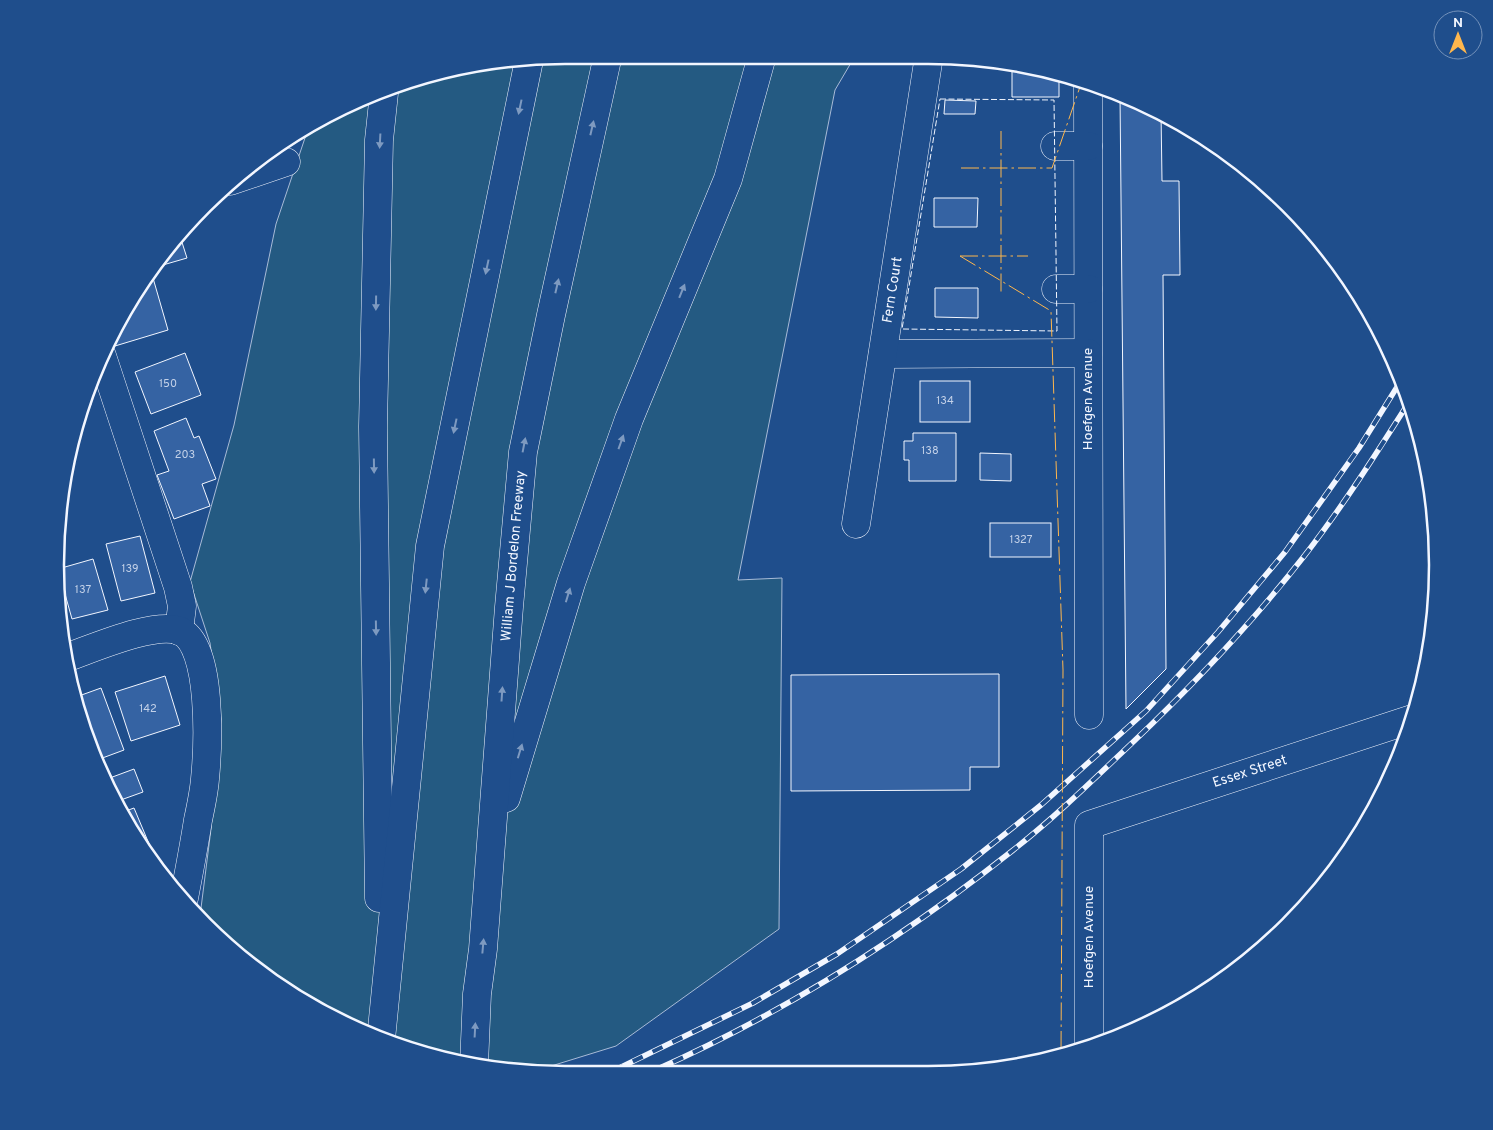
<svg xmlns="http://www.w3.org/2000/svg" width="1493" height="1130" viewBox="0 0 1493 1130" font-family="Overpass,sans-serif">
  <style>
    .green { fill: #245a82; stroke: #a8bbd7 }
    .building { fill: #3563a3; stroke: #f2f6ff }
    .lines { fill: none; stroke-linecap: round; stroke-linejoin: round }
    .minor-casing { stroke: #f2f6ff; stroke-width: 29 }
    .highway-casing { stroke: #f2f6ff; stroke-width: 29 }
    .minor { stroke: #1f4e8c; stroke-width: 28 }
    .highway { stroke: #1f4e8c; stroke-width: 28 }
    .rail-casing { stroke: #f2f6ff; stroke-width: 5.5 }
    .rail { stroke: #1f4e8c; stroke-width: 4; stroke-dasharray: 11; stroke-linecap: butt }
    .fence { stroke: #f2f6ff; stroke-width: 1; stroke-dasharray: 6 2.5; stroke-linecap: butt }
    .power { stroke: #ffb74d; stroke-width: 1; stroke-dasharray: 18 4 2.5 4; stroke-linecap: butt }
    .oneway { fill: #7e9ac0 }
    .labels { text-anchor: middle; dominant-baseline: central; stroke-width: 4; stroke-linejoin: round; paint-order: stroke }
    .number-label { font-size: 11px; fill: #c3d1e8 }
    .street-label { font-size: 14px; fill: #f2f6ff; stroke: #1f4e8c }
    .rim { fill: none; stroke: #f2f6ff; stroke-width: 2.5 }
  </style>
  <rect width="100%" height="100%" fill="#1f4e8c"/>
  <path class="green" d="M565 55 855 56 835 90 738 580 782 578 779 929 616 1046 535 1071H499L401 1048 310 1007 229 948 200 916 211 829 221 719 210 643 190 582 234 425 276 224 310 123 433 72Z"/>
  <g class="building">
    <path d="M1012 65 1059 72V97H1012Z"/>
    <path d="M1120 95 1154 108 1161 112 1162 181H1179L1180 275H1163L1166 669 1126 709Z"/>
    <path d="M945 100 976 101 975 114H944Z"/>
    <path d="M934 198H978L977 227H934Z"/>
    <path d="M179 233 187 258 156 267Z"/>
    <path d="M153 278 168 330 115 346 111 334 148 279Z"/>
    <path d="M935 288H978V318L935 317Z"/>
    <path d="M185 353 201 395 151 414 135 372Z"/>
    <rect x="920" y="381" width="50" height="41"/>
    <path d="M88 397 91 405 85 407Z"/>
    <path d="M186 418 194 438 199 436 216 479 202 484 210 506 174 519 157 475 169 471 154 431Z"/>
    <path d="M913 433H956V481H909V460H904V441H913Z"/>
    <path d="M980 453 1011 454V481L980 480Z"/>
    <rect x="990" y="523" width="61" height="34"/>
    <path d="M140 536 155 593 121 601 106 544Z"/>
    <path d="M93 559 108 610 72 619 58 569Z"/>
    <path d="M999 674V767H970V790L791 791V675Z"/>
    <path d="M165 676 180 725 131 741 115 692Z"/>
    <path d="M101 688 124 750 97 760 82 729 76 697Z"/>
    <path d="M134 769 143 792 118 801 107 779Z"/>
    <path d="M134 808 160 870 141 849 123 812Z"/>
  </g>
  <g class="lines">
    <g class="minor-casing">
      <g id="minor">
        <path d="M1088 83 1089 715"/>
        <path d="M1055 146H1088"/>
        <path d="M230 181 286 162"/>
        <path d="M1056 289H1088"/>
        <path d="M883 354 1088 353"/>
        <path d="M102 356 178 587 182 606 179 631"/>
        <path d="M856 524 929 56"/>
        <path d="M68 657C94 648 155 621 180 631 213 645 208 748 205 779 204 792 201 806 198 820 194 846 189 872 184 898"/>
        <path d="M1089 1049V825L1412 719"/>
      </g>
    </g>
    <g class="highway-casing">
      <g id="highway">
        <path d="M506 798 571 583 629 419 728 179 762 56"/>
        <path d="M379 898 373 427 379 140 384 93"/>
        <path d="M381 1039 430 546 529 60"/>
        <path d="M474 1065 477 994 483 949 509 607 523 452 551 315 608 55"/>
      </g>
    </g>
    <use href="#minor" class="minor"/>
    <use href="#highway" class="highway"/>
    <g class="rail-casing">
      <g id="rail">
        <path d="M613 1071 753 1003 837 954 961 869 1041 805 1146 711 1218 632 1285 552 1359 448 1402 379"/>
        <path d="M653 1071C782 1014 902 938 1012 851 1054 818 1092 781 1131 744 1193 685 1252 623 1305 555 1343 506 1376 454 1409 402"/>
      </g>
    </g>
    <use href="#rail" class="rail"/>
    <path class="fence" d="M940 99 1054 100 1057 331 902 329Z"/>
    <g class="power">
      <path d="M1001 131V292"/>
      <path d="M961 168H1052L1082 81"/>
      <path d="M960 256 1051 311 1063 670 1061 1055"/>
      <path d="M960 256H1028"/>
    </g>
  </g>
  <defs><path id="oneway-solid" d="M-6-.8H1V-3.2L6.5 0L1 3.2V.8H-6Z" transform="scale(1.25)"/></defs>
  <g class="oneway">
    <use href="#oneway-solid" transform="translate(520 107) rotate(102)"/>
    <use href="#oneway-solid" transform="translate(592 128) rotate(-77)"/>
    <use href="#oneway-solid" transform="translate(380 141) rotate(93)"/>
    <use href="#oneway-solid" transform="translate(487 267) rotate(102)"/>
    <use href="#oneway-solid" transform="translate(557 286) rotate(-77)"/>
    <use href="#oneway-solid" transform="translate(682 291) rotate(-68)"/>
    <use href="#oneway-solid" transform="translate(376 303) rotate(91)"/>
    <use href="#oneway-solid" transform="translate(455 426) rotate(102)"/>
    <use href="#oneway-solid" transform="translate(621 442) rotate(-70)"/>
    <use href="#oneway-solid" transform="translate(524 445) rotate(-79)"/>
    <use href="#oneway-solid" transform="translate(374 466) rotate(89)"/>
    <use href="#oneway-solid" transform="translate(426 586) rotate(96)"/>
    <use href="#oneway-solid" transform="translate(568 595) rotate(-73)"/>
    <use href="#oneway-solid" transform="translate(376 628) rotate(89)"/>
    <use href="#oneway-solid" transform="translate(502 694) rotate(-86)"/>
    <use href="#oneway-solid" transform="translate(520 751) rotate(-73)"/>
    <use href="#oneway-solid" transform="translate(483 946) rotate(-85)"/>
    <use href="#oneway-solid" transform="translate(475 1030) rotate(-87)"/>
  </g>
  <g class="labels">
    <g class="number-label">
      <text x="168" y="384">150</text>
      <text x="945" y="401">134</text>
      <text x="930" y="451">138</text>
      <text x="185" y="455">203</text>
      <text x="1021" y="540">1327</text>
      <text x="130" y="569">139</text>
      <text x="83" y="590">137</text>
      <text x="148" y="709">142</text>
    </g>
    <g class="street-label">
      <text transform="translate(893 290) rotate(-81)">Fern Court</text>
      <text transform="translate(1088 399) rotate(-90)">Hoefgen Avenue</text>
      <text transform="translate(514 556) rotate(-85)">William J Bordelon Freeway</text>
      <text transform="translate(1250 772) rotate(-18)">Essex Street</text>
      <text transform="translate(1089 937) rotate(-90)">Hoefgen Avenue</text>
    </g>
  </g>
  <path d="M0 0H1493V1130H0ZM565 64H928A501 501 0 0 1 1429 565V565A501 501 0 0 1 928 1066H565A501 501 0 0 1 64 565V565A501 501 0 0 1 565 64Z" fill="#1f4e8c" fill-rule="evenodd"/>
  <path class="rim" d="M565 64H928A501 501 0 0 1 1429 565V565A501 501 0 0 1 928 1066H565A501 501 0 0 1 64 565V565A501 501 0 0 1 565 64Z"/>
  <g transform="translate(1458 35)"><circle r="24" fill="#1f4e8c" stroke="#7391ba"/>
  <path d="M0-4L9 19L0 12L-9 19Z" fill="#ffb74d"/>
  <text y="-8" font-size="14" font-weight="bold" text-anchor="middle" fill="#f2f6ff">N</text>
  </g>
</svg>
